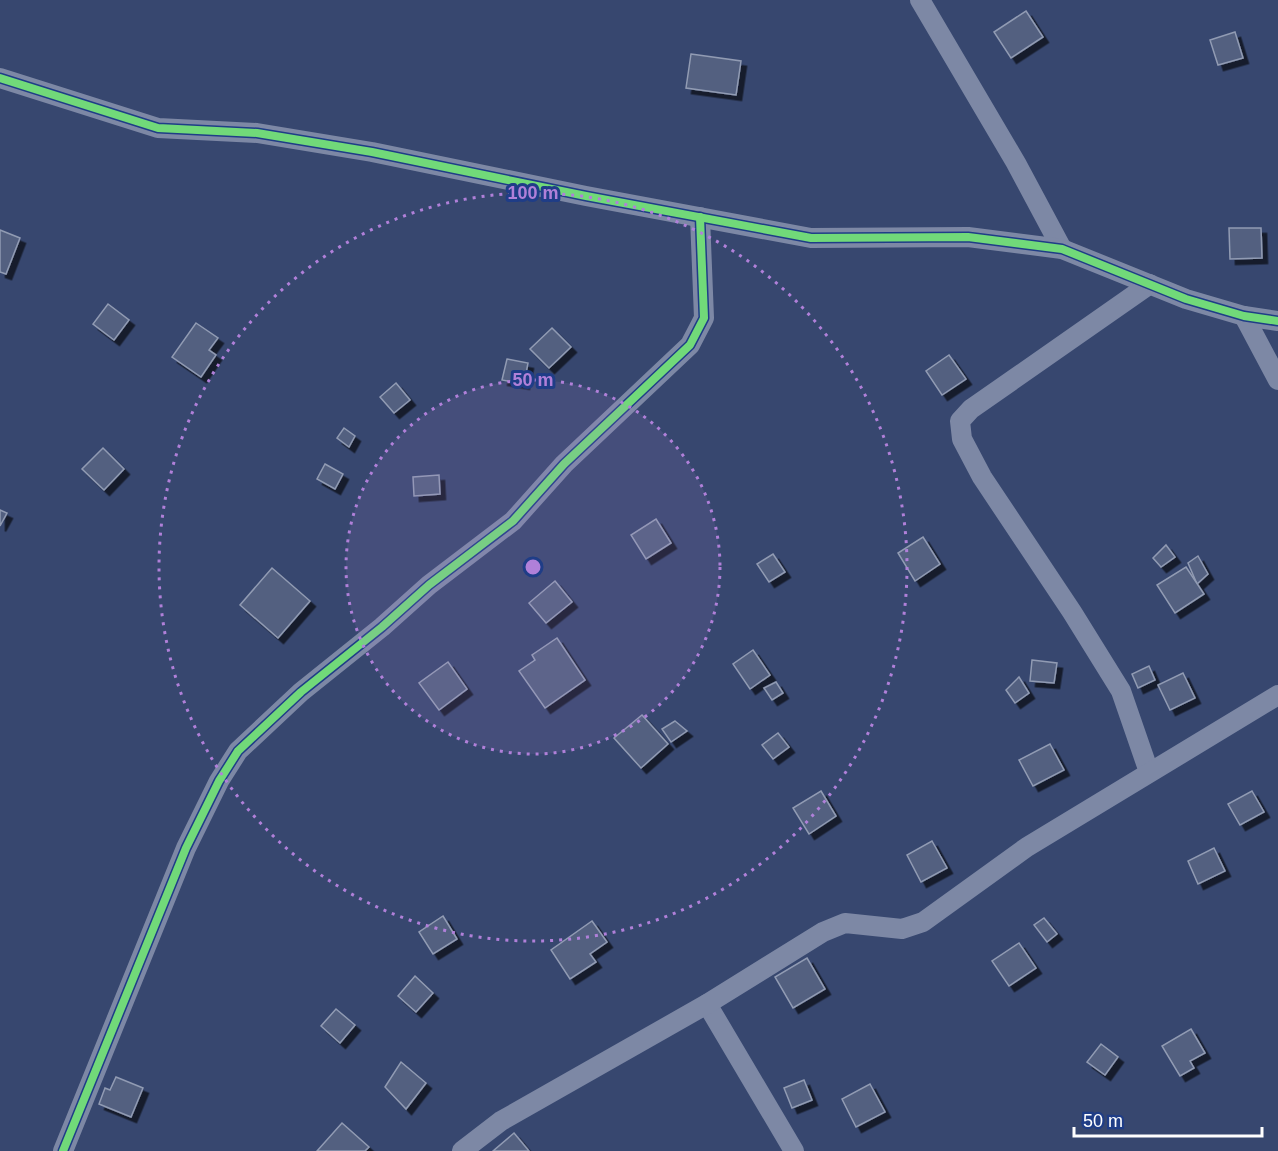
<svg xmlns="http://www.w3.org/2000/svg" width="1278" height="1151" viewBox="0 0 1278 1151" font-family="Arial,sans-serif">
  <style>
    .building { fill: #526080; stroke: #919bb3; stroke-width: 1.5; filter: url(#shadow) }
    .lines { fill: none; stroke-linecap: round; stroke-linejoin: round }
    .street { stroke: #7d88a5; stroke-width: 20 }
    .cycleway-casing { stroke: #1f3d87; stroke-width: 11 }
    .cycleway { stroke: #71d979; stroke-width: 8 }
    .ring { fill: none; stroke: #b080d9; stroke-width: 3; stroke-dasharray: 3 6 }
    .centre { fill: #b080d9; stroke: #1f3d87; stroke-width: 3 }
    .ring-label { font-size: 18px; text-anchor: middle; font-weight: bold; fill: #b080d9; stroke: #1f3d87; stroke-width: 6; stroke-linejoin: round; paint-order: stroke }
  </style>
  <defs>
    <filter id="shadow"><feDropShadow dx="5.5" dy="5.5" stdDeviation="0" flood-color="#0009"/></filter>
  </defs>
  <rect width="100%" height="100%" fill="#37476f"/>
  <g class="building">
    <path d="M1026 11 1043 37 1011 58 994 32Z"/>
    <path d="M1235 32 1243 58 1218 65 1210 40Z"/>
    <path d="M691 54 741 61 736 95 686 88Z"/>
    <path d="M1229 228H1261L1262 258 1230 259Z"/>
    <path d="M0 230 20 238 6 274 0 272Z"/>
    <path d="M108 304 129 320 114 340 93 324Z"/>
    <path d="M196 323 218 338 209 350 216 355 201 377 172 357Z"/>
    <path d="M552 328 571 347 549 368 530 349Z"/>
    <path d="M949 355 966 379 942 395 926 371Z"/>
    <path d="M507 359 528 363 524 384 502 380Z"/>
    <path d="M396 383 410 400 394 413 380 397Z"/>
    <path d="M344 428 355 436 349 447 337 438Z"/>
    <path d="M103 448 124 469 104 490 82 469Z"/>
    <path d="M325 464 343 474 335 489 317 479Z"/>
    <path d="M439 475 440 494 414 496 413 477Z"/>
    <path d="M0 510 7 513 0 526Z"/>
    <path d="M656 519 671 543 646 559 631 535Z"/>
    <path d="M923 537 940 564 915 581 898 553Z"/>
    <path d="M1166 545 1175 557 1161 567 1153 558Z"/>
    <path d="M773 554 785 572 769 582 757 564Z"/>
    <path d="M1198 556 1208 574 1197 584 1188 563Z"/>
    <path d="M1186 567 1204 594 1175 613 1157 585Z"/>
    <path d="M272 568 310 601 278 638 240 605Z"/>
    <path d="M555 581 572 602 546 623 529 603Z"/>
    <path d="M557 638 585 680 545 708 519 671 535 660 532 655Z"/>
    <path d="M753 650 770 675 750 689 733 664Z"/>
    <path d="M1032 660 1057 663 1054 683 1030 681Z"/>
    <path d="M448 662 467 689 439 710 419 683Z"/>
    <path d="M1149 666 1155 680 1138 688 1132 674Z"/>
    <path d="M1183 673 1195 698 1170 710 1158 685Z"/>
    <path d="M1019 677 1029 693 1015 703 1006 690Z"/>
    <path d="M776 682 783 693 772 700 764 688Z"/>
    <path d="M642 715 668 744 641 768 614 738Z"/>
    <path d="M675 721 687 731 671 742 662 729Z"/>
    <path d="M778 733 789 747 773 759 762 745Z"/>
    <path d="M1050 744 1064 770 1033 786 1019 760Z"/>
    <path d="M821 791 836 816 809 834 793 808Z"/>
    <path d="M1252 791 1264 812 1240 825 1228 804Z"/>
    <path d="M932 841 947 868 921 882 907 855Z"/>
    <path d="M1214 848 1225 871 1198 884 1188 861Z"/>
    <path d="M443 916 457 939 433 954 419 932Z"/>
    <path d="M1044 918 1057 934 1047 942 1034 925Z"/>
    <path d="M592 921 607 942 590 954 596 962 570 979 551 950Z"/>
    <path d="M1019 943 1036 968 1009 986 992 961Z"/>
    <path d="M807 958 825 989 793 1008 775 977Z"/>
    <path d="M415 976 433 993 416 1012 398 996Z"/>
    <path d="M336 1009 355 1025 340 1043 321 1026Z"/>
    <path d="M1191 1029 1205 1053 1190 1061 1194 1068 1180 1076 1162 1046Z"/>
    <path d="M1101 1044 1118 1057 1105 1075 1087 1062Z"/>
    <path d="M401 1062 426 1083 406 1109 385 1087Z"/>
    <path d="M116 1077 143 1088 131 1117 99 1104 105 1088 110 1090Z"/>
    <path d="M804 1080 812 1100 792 1108 784 1088Z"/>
    <path d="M870 1084 885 1112 856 1127 842 1099Z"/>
    <path d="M342 1123 369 1147 365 1151H317Z"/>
    <path d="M514 1133 529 1151H493Z"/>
  </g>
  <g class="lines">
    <g class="street">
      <path d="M920 0 1016 163 1062 249"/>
      <path d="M0 78 158 128 257 133 372 152 586 196 811 238 968 237 1062 249 1186 299 1244 316 1278 321"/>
      <path d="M1244 316 1278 380"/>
      <path d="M1149 772 1121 691 1072 612 982 477 962 439 960 421 971 409 1150 284"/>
      <path d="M707 1004 794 1151"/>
      <path d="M63 1151 186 848 219 781 238 751 301 692 382 627 429 585 513 521 564 464 690 345 704 318 700 217"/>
      <path d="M462 1151 501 1121 707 1004 823 932 845 923 902 929 923 922 1027 847 1278 695"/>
    </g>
    <g class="cycleway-casing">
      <g id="cycleway">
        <path d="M0 78 158 128 257 133 372 152 586 196 811 238 968 237 1062 249 1186 299 1244 316 1278 321"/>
        <path d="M63 1151 186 848 219 781 238 751 301 692 382 627 429 585 513 521 564 464 690 345 704 318 700 217"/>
      </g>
    </g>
    <use href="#cycleway" class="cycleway"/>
  </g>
  <circle cx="533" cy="567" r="187" fill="#b080d9" fill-opacity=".12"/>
  <g class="ring">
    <circle cx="533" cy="567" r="187"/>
    <circle cx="533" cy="567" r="374"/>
  </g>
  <circle cx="533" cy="567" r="9" class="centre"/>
  <g class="ring-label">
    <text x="533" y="199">100 m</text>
    <text x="533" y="386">50 m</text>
  </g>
  <path d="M1074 1127v9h188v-9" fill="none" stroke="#ffffff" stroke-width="3"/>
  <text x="1083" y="1127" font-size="18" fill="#ffffff" stroke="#1f3d87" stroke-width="4.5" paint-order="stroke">50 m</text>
</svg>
